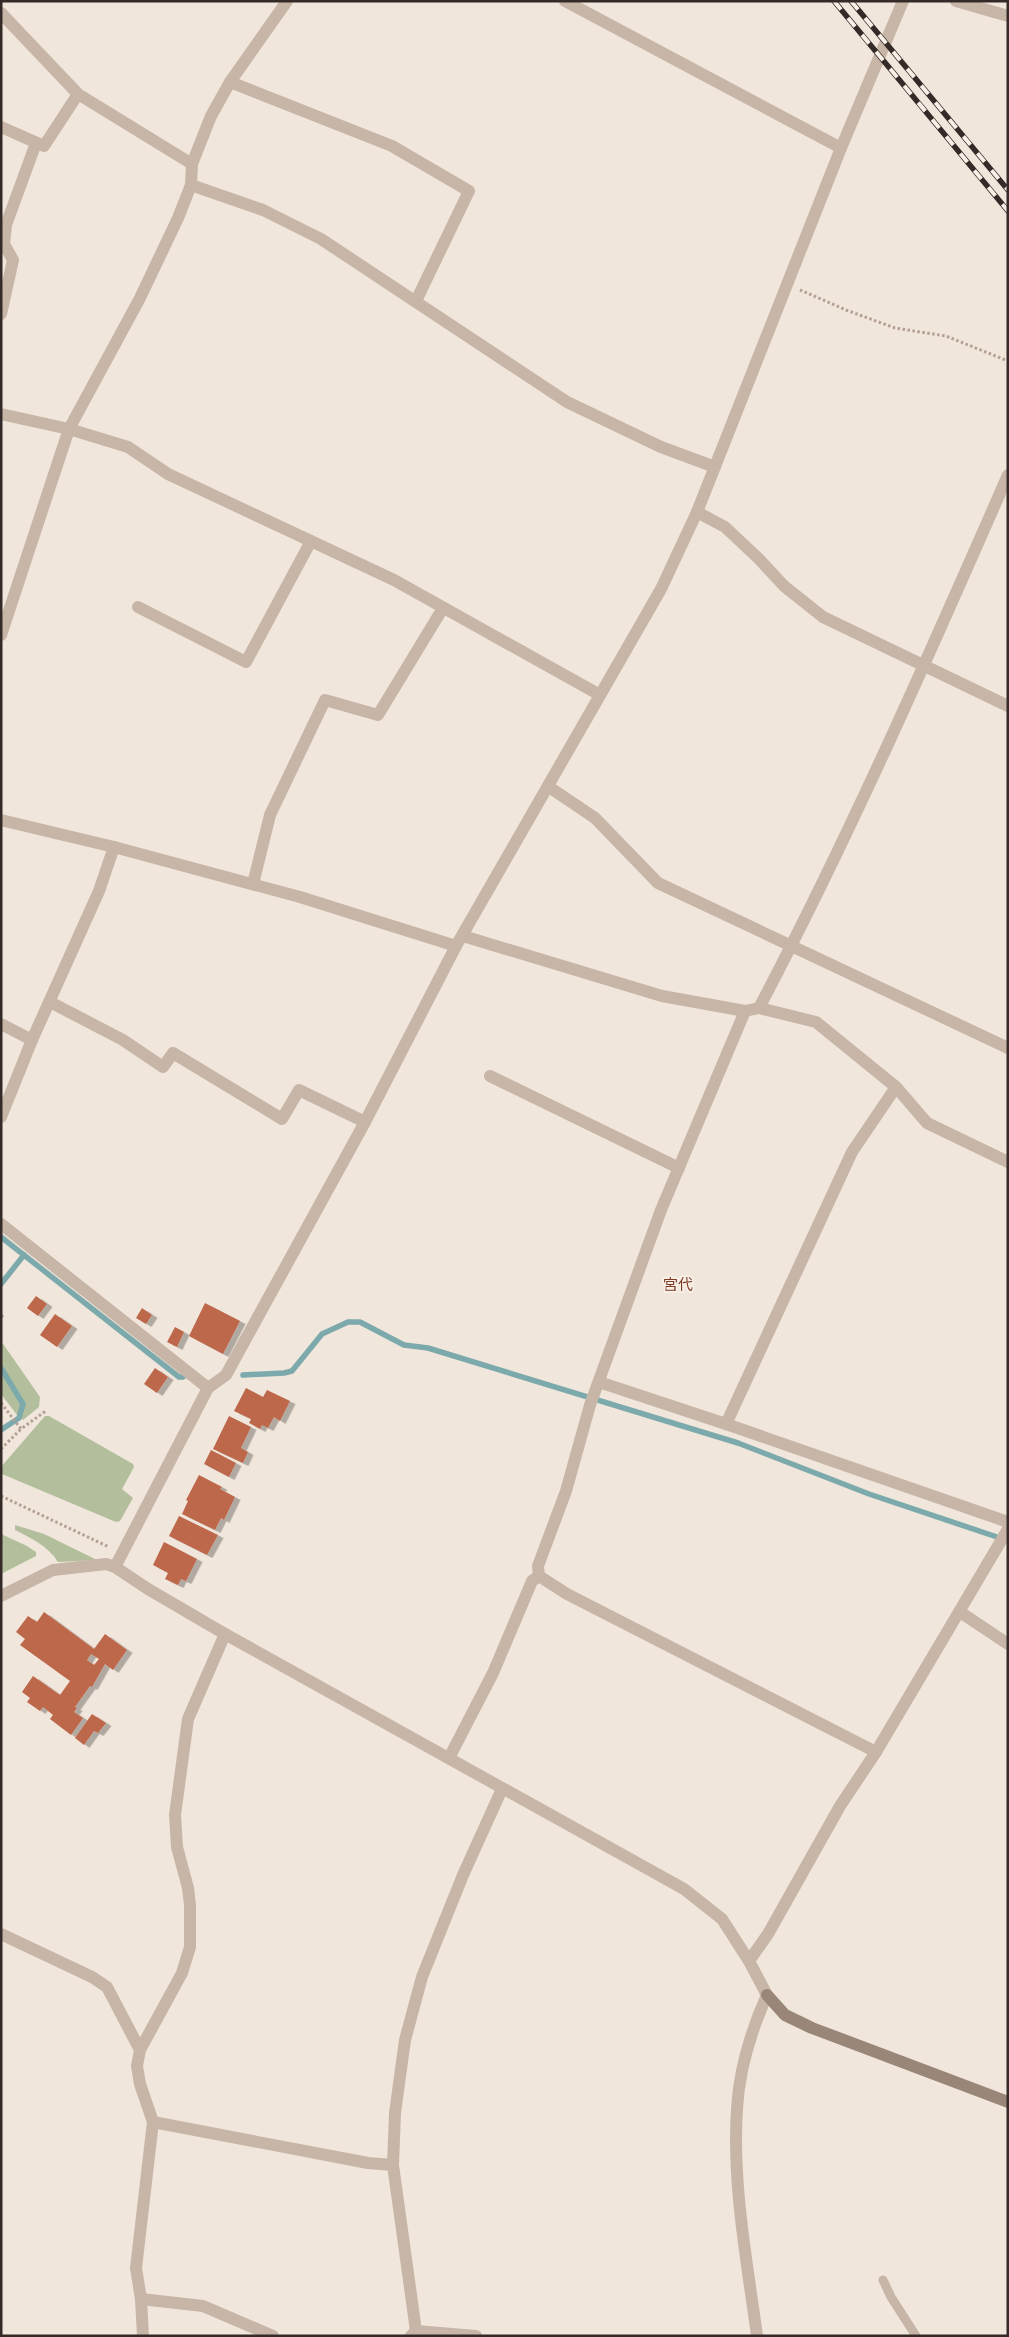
<svg xmlns="http://www.w3.org/2000/svg" width="1009" height="2337" viewBox="0 0 1009 2337" font-family="'Noto Sans','Noto Sans JP',sans-serif">
  <style>
    .green { fill: #b2be9c }
    .lines { fill: none; stroke-linecap: round; stroke-linejoin: round }
    .stream { stroke: #7ca9ab; stroke-width: 5.5 }
    .building { fill: #be674b; fill-rule: evenodd; filter: url(#shadow) }
    .path { stroke: #b3a092; stroke-width: 3; stroke-dasharray: 2.5 2.5; stroke-linecap: butt }
    .lane { stroke: #c7b6a8; stroke-width: 9 }
    .street { stroke: #c7b6a8; stroke-width: 12 }
    .secondary { stroke: #9a8579; stroke-width: 12 }
    .rail-casing { stroke: #342b28; stroke-width: 5.5 }
    .rail { stroke: #f8f0e7; stroke-width: 4; stroke-dasharray: 11; stroke-linecap: butt }
    .labels { text-anchor: middle; dominant-baseline: central; stroke-width: 4; stroke-linejoin: round; paint-order: stroke }
    .quarter-label { font-size: 15px; fill: #7e3b26; stroke: #f8f0e7 }
  </style>
  <defs>
    <filter id="shadow"><feDropShadow dx="5.5" dy="3" stdDeviation="0" flood-color="#0004"/></filter>
  </defs>
  <rect width="100%" height="100%" fill="#f0e6db"/>
  <g class="green">
    <path d="M1 1341 40 1397 39 1407 23 1420 17 1415 1 1394Z"/>
    <path d="M45 1416H49L133 1464 134 1467 122 1489 133 1498 120 1521 116 1522 2 1474 1 1467Z"/>
    <path d="M15 1525 44 1534 97 1560 58 1562C48 1546 31 1538 15 1530Z"/>
    <path d="M1 1534 27 1546 36 1552V1556L1 1574Z"/>
  </g>
  <g class="lines">
    <g class="stream">
      <path d="M1 1237 179 1377H183"/>
      <path d="M1 1284 24 1255"/>
      <path d="M1 1368 23 1404 19 1418 1 1430"/>
      <path d="M243 1375 284 1373 292 1371 322 1334 348 1322H360L404 1345 428 1348 738 1443 869 1494 1003 1539"/>
    </g>
  </g>
  <g class="building">
    <path d="M36 1296 47 1304 38 1316 27 1308Z"/>
    <path d="M205 1303 240 1321 223 1354 189 1336Z"/>
    <path d="M142 1308 152 1315 146 1324 136 1318Z"/>
    <path d="M55 1314 72 1326 57 1347 40 1335Z"/>
    <path d="M175 1327 184 1332 177 1347 167 1342Z"/>
    <path d="M155 1368 168 1377 157 1393 144 1384Z"/>
    <path d="M246 1388 263 1397 267 1390 290 1401 280 1421 274 1417 268 1428 262 1425 260 1429 249 1423 251 1419 234 1411Z"/>
    <path d="M229 1416 251 1427 241 1448 248 1452 243 1463 213 1449Z"/>
    <path d="M211 1450 236 1463 229 1477 204 1464Z"/>
    <path d="M199 1475 222 1487 220 1489 235 1497 224 1520 221 1518 215 1530 182 1514 188 1501 186 1500Z"/>
    <path d="M179 1516 218 1535 207 1555 169 1536Z"/>
    <path d="M164 1542 197 1559 186 1581 181 1579 178 1585 165 1579 168 1573 153 1565Z"/>
    <path d="M44 1612 94 1649 105 1634 127 1650 113 1670 105 1664 92 1687 90 1686 75 1707 77 1708 74 1712 83 1718 71 1735 50 1719 53 1715 43 1707 40 1711 27 1702 30 1698 22 1692 33 1676 60 1695 70 1681 20 1645 25 1639 16 1632 28 1616 37 1622ZM91 1654 99 1659 94 1665 87 1660Z"/>
    <path d="M92 1714 106 1723 98 1733 94 1731 84 1745 75 1738Z"/>
  </g>
  <g class="lines">
    <g class="path">
      <path d="M800 290 846 310 895 328 946 336 1008 361"/>
      <path d="M1 1316 4 1317"/>
      <path d="M1 1403 21 1429 47 1410"/>
      <path d="M1 1449 21 1429"/>
      <path d="M1 1496 109 1547"/>
    </g>
    <path class="lane" d="M883 2280 891 2297 916 2336"/>
    <g class="street">
      <path d="M565 1 841 148"/>
      <path d="M956 1 1008 16"/>
      <path d="M1 13 78 94 192 164"/>
      <path d="M230 82 392 146 469 191 416 301"/>
      <path d="M1 127 44 146 78 94"/>
      <path d="M191 185 263 210 321 239 567 402 661 447 715 467"/>
      <path d="M1 314 13 260 4 244 6 225 36 143"/>
      <path d="M1 414 69 429 128 447 168 474 394 580 600 695"/>
      <path d="M697 512 725 527 759 559 784 586 823 617 1008 706"/>
      <path d="M138 607 246 662 311 541"/>
      <path d="M1 635 69 429 140 298 178 218 191 185 192 164 211 116 230 82 287 1"/>
      <path d="M549 787 595 818 658 883 1008 1048"/>
      <path d="M1 820 114 847 300 897 456 946"/>
      <path d="M253 884 270 815 325 700 378 715 443 608"/>
      <path d="M463 936 662 996 745 1011 759 1008C850 835 929 655 1008 475"/>
      <path d="M50 1002 123 1040 163 1067 173 1053 282 1119 299 1090 365 1122"/>
      <path d="M759 1008 816 1022 896 1087 927 1123 1008 1162"/>
      <path d="M745 1011 661 1210 590 1405 566 1491 538 1566 539 1576 567 1594 876 1752"/>
      <path d="M1 1024 32 1040"/>
      <path d="M490 1076 679 1168"/>
      <path d="M1 1117 32 1040 99 891 114 847"/>
      <path d="M1 1224 208 1388"/>
      <path d="M599 1382 726 1424 1008 1522"/>
      <path d="M726 1424 852 1152 896 1087"/>
      <path d="M115 1567 208 1388 226 1375 365 1122 456 946 661 589 697 512 841 148 903 1"/>
      <path d="M1 1596 53 1570 106 1564 115 1567 148 1589 225 1634 684 1889 722 1919 749 1961 767 1995C751 2031 739 2070 737 2109 732 2184 747 2261 757 2336"/>
      <path d="M960 1612 1008 1644"/>
      <path d="M449 1758 493 1673 532 1581 539 1576"/>
      <path d="M1 1934 92 1977 107 1987 140 2050 137 2066 140 2084 153 2122 136 2268 141 2299 143 2336"/>
      <path d="M749 1961 768 1934 840 1806 876 1752 1008 1529"/>
      <path d="M140 2050 182 1973 190 1947V1905L188 1888 177 1847 175 1815 188 1719 225 1634"/>
      <path d="M153 2122 368 2163 393 2165"/>
      <path d="M141 2299 203 2306 273 2336"/>
      <path d="M416 2331 476 2336"/>
      <path d="M411 2336 416 2331 393 2165 395 2113 405 2040 422 1977 463 1875 502 1789"/>
    </g>
    <path class="secondary" d="M767 1995 785 2015 812 2028 1008 2102"/>
    <g class="rail-casing">
      <g id="rail">
        <path d="M834 1 1008 211"/>
        <path d="M851 1 1008 190"/>
      </g>
    </g>
    <use href="#rail" class="rail"/>
  </g>
  <g class="labels">
    <g class="quarter-label">
      <text x="678" y="1284">宮代</text>
    </g>
  </g>
  <rect width="1009" height="2337" fill="none" stroke="#342b28" stroke-width="5"/>
</svg>
